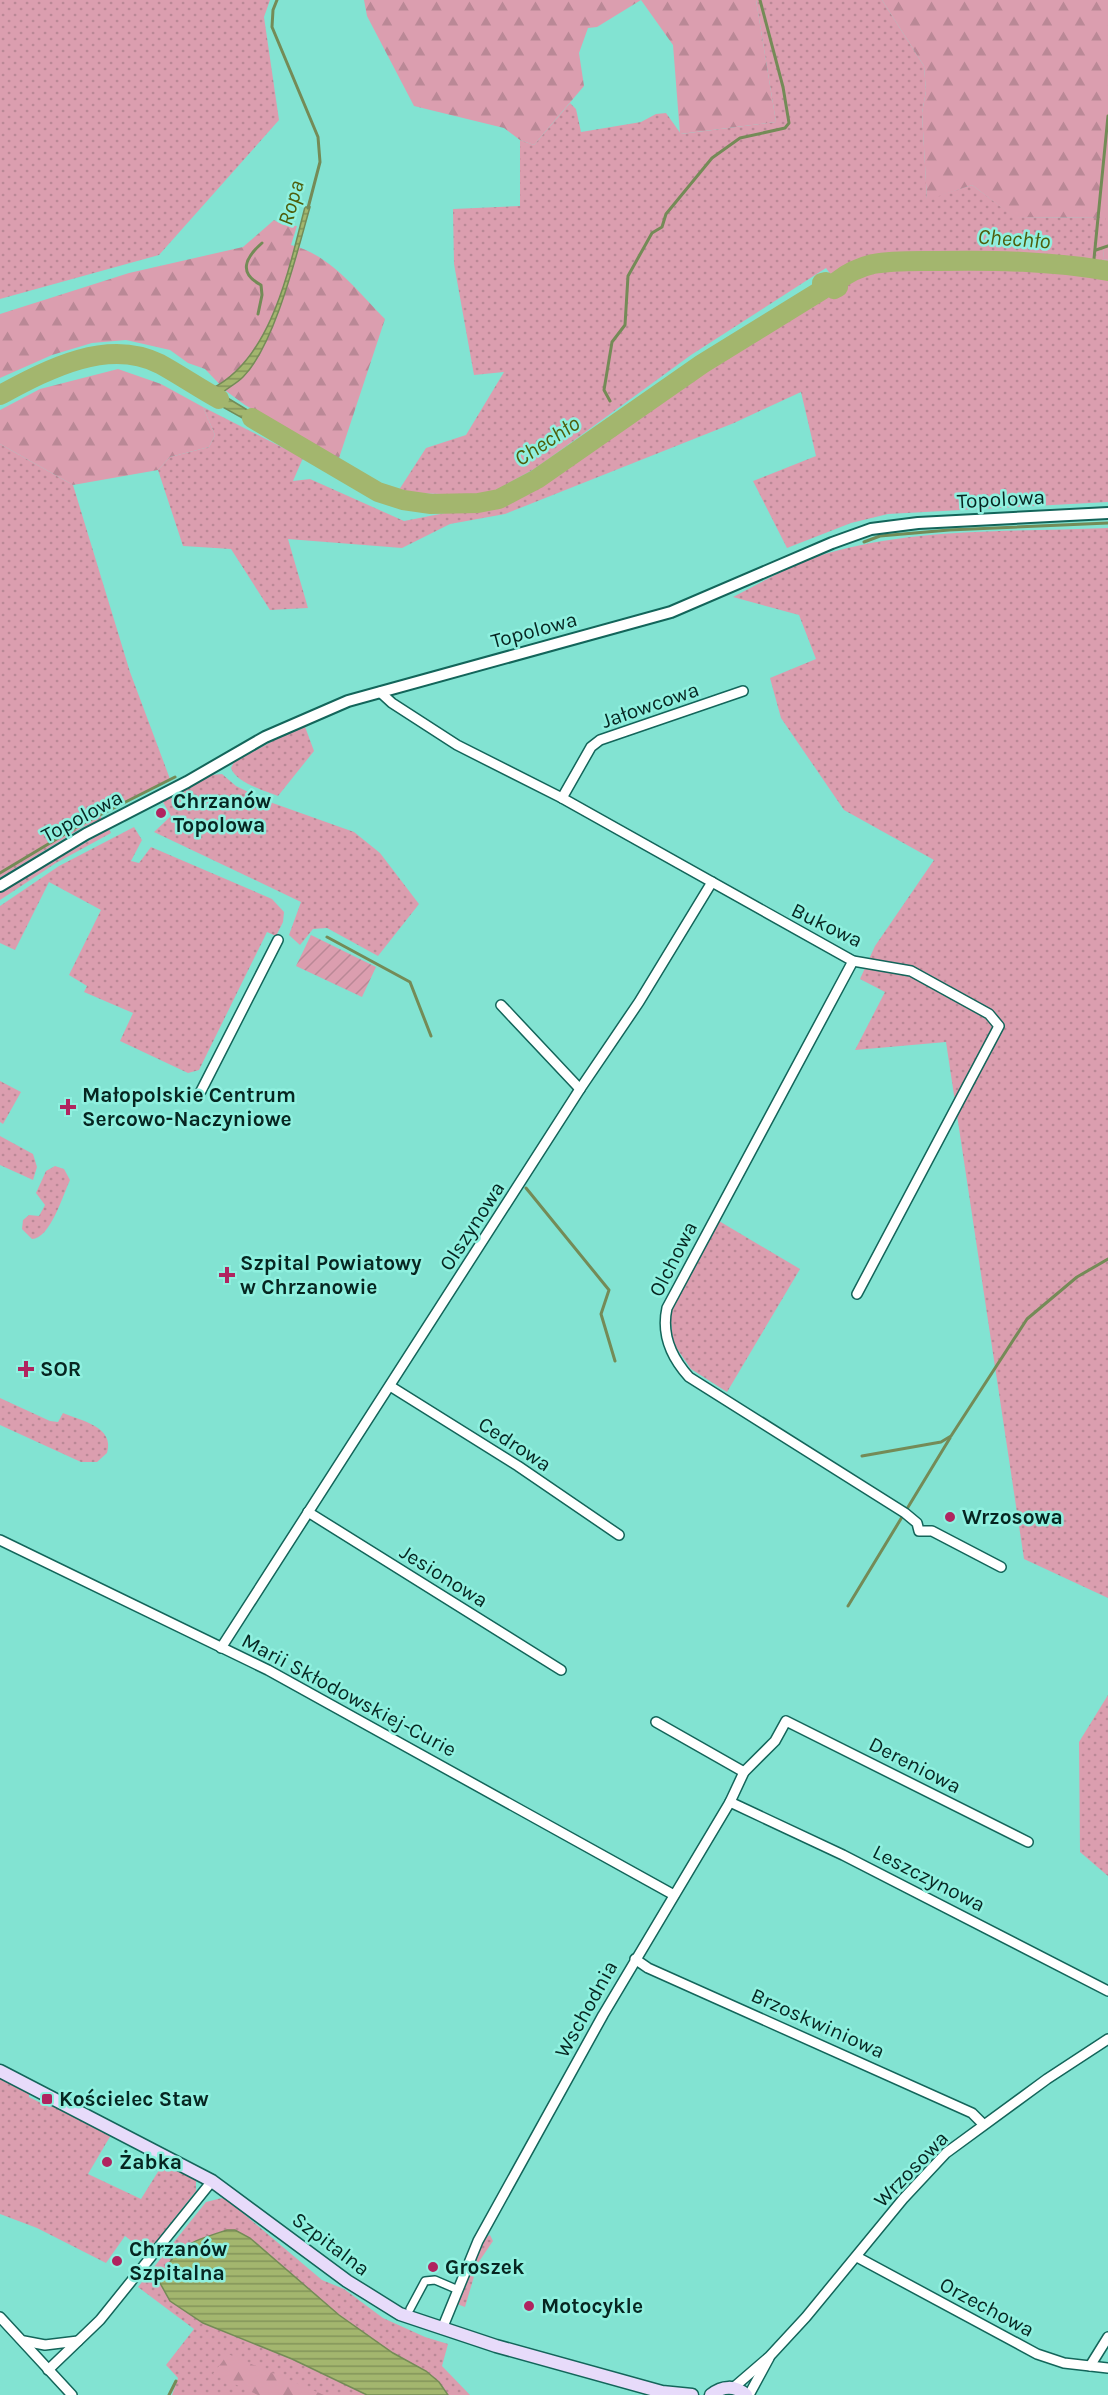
<svg xmlns="http://www.w3.org/2000/svg" width="1108" height="2395" viewBox="0 0 1108 2395" font-family="Karla,sans-serif">
  <style>
    .grass { fill: url(#grass-dots) }
    .forest { fill: url(#forest-firs) }
    .garden { fill: url(#garden-furrows) }
    .water { fill: url(#water-rules); stroke: #748b57; stroke-width: 1.5 }
    .lines { fill: none; stroke-linecap: round; stroke-linejoin: round }
    .stream { stroke: #748b57; stroke-width: 3 }
    .river { stroke: #a3b66e; stroke-width: 20 }
    .pedestrian-casing { stroke: #13655a; stroke-width: 10 }
    .minor-casing { stroke: #13655a; stroke-width: 12 }
    .tertiary-casing { stroke: #13655a; stroke-width: 14 }
    .secondary-casing { stroke: #13655a; stroke-width: 15 }
    .pedestrian { stroke: #fff; stroke-width: 7 }
    .minor { stroke: #fff; stroke-width: 9 }
    .tertiary { stroke: #fff; stroke-width: 10 }
    .secondary { stroke: #e7dbfa; stroke-width: 12 }
    .poi-dot { fill: #b0245f; stroke: #8ff0df; stroke-width: 2 }
    .labels { text-anchor: middle; dominant-baseline: central; stroke-width: 5; stroke-linejoin: round; paint-order: stroke }
    .street-label { font-size: 21px; fill: #062621; stroke: #8ff0df }
    .poi-label { font-size: 21px; font-weight: bold; fill: #062621; stroke: #8ff0df; text-anchor: start }
    .water-label { font-size: 22px; font-style: italic; fill: #4e5e0c; stroke: #8ff0df }
  </style>
  <defs>
    <pattern id="grass-dots" width="8" height="8" patternUnits="userSpaceOnUse" patternTransform="scale(1.5)"><rect width="8" height="8" fill="#db9eaf"/><path d="M2 2h.1M6 6h.1" fill="none" stroke="#ba8896" stroke-width="1.8" stroke-linecap="round"/></pattern>
    <pattern id="forest-firs" width="22" height="20" patternUnits="userSpaceOnUse" patternTransform="scale(1.5)"><rect width="22" height="20" fill="#db9eaf"/><path d="M5 1l3.5 6h-7zM16 11l3.5 6h-7z" fill="#ba8896"/></pattern>
    <pattern id="garden-furrows" width="10" height="10" patternUnits="userSpaceOnUse" patternTransform="scale(1.5)"><rect width="10" height="10" fill="#db9eaf"/><path d="M-1 1l2-2M0 10L10 0M9 11l2-2" fill="none" stroke="#ba8896"/></pattern>
    <pattern id="water-rules" width="6" height="5" patternUnits="userSpaceOnUse" patternTransform="scale(1.5)"><rect width="6" height="5" fill="#a3b66e"/><path d="M0 2.5h6" fill="none" stroke="#83945a"/></pattern>
  </defs>
  <rect width="100%" height="100%" fill="#82e3d2"/>
  <g class="grass">
    <path d="M0 0H270L264 17 279 120 159 255 0 299Z"/>
    <path d="M756 0H882L924 66 926 91 922 113 927 199 972 185 1015 217 1107 218 1103 259 1108 260V270L1026 257 961 256 873 261 834 279 826 268 691 355 536 468 487 495 397 493 426 448 466 435 504 372 474 375 454 264 453 209 520 206V140L534 145 570 103 576 109 581 132 641 122 656 114 666 113 681 134 776 122Z"/>
    <path d="M1007 264 1108 278V502L888 514 851 523 787 548 753 481 816 456 801 392 734 423 505 514 450 524 402 548 288 539 308 608 270 610 231 549 183 546 158 470 170 457 209 447 215 435 203 407 303 458 293 481 310 479 404 521 507 501 543 481 695 375 854 274C902 258 957 264 1007 264Z"/>
    <path d="M0 444 73 485 130 672 170 779 100 814 102 819 83 827 0 878Z"/>
    <path d="M1108 528V1598L1024 1559 946 1042 855 1050 885 992 860 979 875 946 934 860 844 810 781 718 770 678 816 659 799 615 733 597C762 582 793 564 825 554 916 527 1014 532 1108 528Z"/>
    <path d="M304 724 314 751 278 796C264 790 236 783 231 768L234 762Z"/>
    <path d="M222 774 236 786 267 801 354 832 380 853 419 904 378 956 327 928 313 929 300 945 289 935 301 902 154 832 171 816 163 802 212 775Z"/>
    <path d="M134 827 142 840 131 861 139 863 151 847 272 899 284 912 283 922 276 936 267 932 199 1070 188 1073 120 1041 133 1013 84 992 87 986 69 975 101 910 49 882 15 950 0 943V906L59 866Z"/>
    <path d="M109 829 111 833 56 863 0 900V892Z"/>
    <path d="M0 1081 21 1092 3 1124 0 1122Z"/>
    <path d="M0 1136 33 1154 37 1167 33 1180 0 1165Z"/>
    <path d="M55 1166 64 1169 70 1180C63 1195 50 1239 32 1239L22 1229 23 1220 29 1215 39 1216 45 1205 36 1193 46 1171Z"/>
    <path d="M719 1221 800 1269 727 1392 691 1369 673 1343 670 1311Z"/>
    <path d="M0 1398 50 1421 58 1422 63 1413C82 1421 115 1427 107 1453L97 1462H81L0 1425Z"/>
    <path d="M1108 1695V1876L1080 1852 1079 1742Z"/>
    <path d="M0 2078 29 2093V2097L49 2107 56 2106 111 2135 88 2174 141 2199 164 2162 196 2180V2191L147 2253 125 2236 106 2263 37 2228 0 2214Z"/>
    <path d="M222 2198 231 2203 322 2280 344 2289 383 2318 425 2337 448 2344 442 2366 470 2395H172L178 2378 166 2365 194 2329 138 2287 206 2202Z"/>
    <path d="M490 2235 493 2241 478 2263 465 2307 457 2304C463 2289 476 2241 490 2235Z"/>
  </g>
  <g class="forest">
    <path d="M364 0H756L776 122 680 134 673 45 641 0 597 27 588 28 579 53 584 86 534 145 520 140 504 128 414 106 367 16Z"/>
    <path d="M882 0H1108V260L1103 259 1106 218 1014 217 972 185 927 200 922 113 926 91 924 66Z"/>
    <path d="M274 220 283 225 297 226 291 245C330 254 359 293 385 319L339 458 245 405 226 391 205 369 188 363 170 350 126 340 92 343 52 355 0 378V314L129 273 243 247Z"/>
    <path d="M118 369 161 384 203 407 215 435 209 447 170 457 158 470 73 485 0 444V410L40 389Z"/>
    <path d="M228 2354 324 2395H258L213 2374Z"/>
  </g>
  <path class="garden" d="M311 935 376 967 362 997 296 966Z"/>
  <g class="water">
    <path d="M305 207H310C297 252 275 345 243 377 236 384 227 388 221 394L277 428 271 434 194 391 198 383 211 389C272 359 289 268 305 207Z"/>
    <path d="M227 2230H235L250 2238 339 2315 393 2353 426 2371 439 2382 448 2395H367L292 2359 203 2323 170 2301 160 2283C172 2246 193 2241 227 2230Z"/>
  </g>
  <g class="lines">
    <g class="stream">
      <path d="M277 0 273 10 272 27 318 137 320 162 308 208"/>
      <path d="M1096 250 1108 246"/>
      <path d="M1093 269 1108 116"/>
      <path d="M258 314 262 295 261 285C238 273 245 258 262 243"/>
      <path d="M610 401 604 390 612 342 625 325 628 276 652 233 662 227 666 214 712 158 740 138 785 128 789 123 783 87 760 0"/>
      <path d="M600 428 601 435"/>
      <path d="M599 436 600 440"/>
      <path d="M864 542 880 536 949 530 1108 523"/>
      <path d="M0 873 80 825 175 777"/>
      <path d="M327 937 410 982 431 1036"/>
      <path d="M526 1188 609 1290 601 1314 615 1361"/>
      <path d="M862 1456 941 1442 951 1436 1027 1319 1077 1277 1108 1259"/>
      <path d="M848 1606 950 1438"/>
      <path d="M169 2395 176 2381"/>
    </g>
    <g class="river">
      <path d="M0 395C47 370 107 337 160 364 180 375 199 388 219 399"/>
      <path d="M252 418 378 492 403 500 431 504 478 503 499 499 537 479 702 364 822 290V283L826 282 834 289 838 287 836 282C846 274 860 267 873 264 894 260 917 261 938 261 995 260 1051 261 1108 271"/>
    </g>
    <g class="pedestrian-casing">
      <path id="pedestrian" d="M410 2309 425 2281 435 2280 456 2289"/>
    </g>
    <g class="minor-casing">
      <g id="minor">
        <path d="M380 692 392 703 457 745 562 798 853 961 911 971 989 1014 999 1026 857 1294"/>
        <path d="M562 798 591 747 600 740 743 691"/>
        <path d="M853 961 667 1308C661 1335 671 1357 689 1377L905 1513 917 1523 919 1531H932L1001 1567"/>
        <path d="M501 1005 580 1089"/>
        <path d="M201 1091 278 940"/>
        <path d="M390 1386 518 1466 619 1535"/>
        <path d="M308 1512 561 1670"/>
        <path d="M0 1540 268 1670 674 1895"/>
        <path d="M221 1648 580 1089 639 1002 712 882"/>
        <path d="M656 1722 744 1772"/>
        <path d="M730 1802 843 1855 1108 1991"/>
        <path d="M635 1959 648 1968 972 2113 983 2124"/>
        <path d="M857 2257 1037 2354 1064 2363 1108 2368"/>
        <path d="M0 2317 72 2395"/>
        <path d="M442 2329 478 2241 603 2015 730 1802 744 1772 775 1741 786 1721 1028 1842"/>
        <path d="M24 2341 45 2345 78 2341"/>
        <path d="M1090 2366 1108 2337"/>
        <path d="M48 2370 100 2320 212 2181"/>
        <path d="M733 2388 769 2357 806 2317 903 2199 946 2153 1047 2079 1108 2039"/>
        <path d="M749 2395 769 2358"/>
      </g>
    </g>
    <g class="tertiary-casing">
      <path id="tertiary" d="M0 886 86 834 187 782 265 737 348 701 671 612 832 543 871 529 918 523 1108 513"/>
    </g>
    <g class="secondary-casing">
      <g id="secondary">
        <path d="M0 2071 212 2181 347 2281 400 2314 496 2346 662 2392 692 2395"/>
        <path d="M711 2395C722 2386 735 2385 746 2395"/>
      </g>
    </g>
    <use href="#pedestrian" class="pedestrian"/>
    <use href="#minor" class="minor"/>
    <use href="#tertiary" class="tertiary"/>
    <use href="#secondary" class="secondary"/>
  </g>
  <g class="poi-dot">
    <circle cx="161" cy="813" r="6"/>
    <path d="M65 1098h6v6h6v6h-6v6h-6v-6h-6v-6h6z"/>
    <path d="M224 1266h6v6h6v6h-6v6h-6v-6h-6v-6h6z"/>
    <path d="M23 1360h6v6h6v6h-6v6h-6v-6h-6v-6h6z"/>
    <circle cx="950" cy="1517" r="6"/>
    <rect x="41" y="2093" width="12" height="12" rx="3"/>
    <circle cx="107" cy="2162" r="6"/>
    <circle cx="117" cy="2261" r="6"/>
    <circle cx="433" cy="2267" r="6"/>
    <circle cx="529" cy="2306" r="6"/>
  </g>
  <g class="labels">
    <g class="street-label">
      <text transform="translate(1001 499) rotate(-3)">Topolowa</text>
      <text transform="translate(534 630) rotate(-15)">Topolowa</text>
      <text transform="translate(650 705) rotate(-19)">Jałowcowa</text>
      <text transform="translate(82 816) rotate(-28)">Topolowa</text>
      <text transform="translate(827 925) rotate(26)">Bukowa</text>
      <text transform="translate(472 1226) rotate(-57)">Olszynowa</text>
      <text transform="translate(673 1259) rotate(-63)">Olchowa</text>
      <text transform="translate(515 1444) rotate(33)">Cedrowa</text>
      <text transform="translate(444 1576) rotate(32)">Jesionowa</text>
      <text transform="translate(349 1695) rotate(28)">Marii Skłodowskiej-Curie</text>
      <text transform="translate(915 1765) rotate(27)">Dereniowa</text>
      <text transform="translate(929 1878) rotate(27)">Leszczynowa</text>
      <text transform="translate(586 2009) rotate(-61)">Wschodnia</text>
      <text transform="translate(818 2023) rotate(24)">Brzoskwiniowa</text>
      <text transform="translate(911 2169) rotate(-46)">Wrzosowa</text>
      <text transform="translate(331 2244) rotate(37)">Szpitalna</text>
      <text transform="translate(987 2307) rotate(28)">Orzechowa</text>
    </g>
    <g class="poi-label">
      <text x="173" y="801">Chrzanów<tspan x="173" dy="24">Topolowa</tspan></text>
      <text x="82" y="1095">Małopolskie Centrum<tspan x="82" dy="24">Sercowo-Naczyniowe</tspan></text>
      <text x="240" y="1263">Szpital Powiatowy<tspan x="240" dy="24">w Chrzanowie</tspan></text>
      <text x="40" y="1369">SOR</text>
      <text x="962" y="1517">Wrzosowa</text>
      <text x="59" y="2099">Kościelec Staw</text>
      <text x="119" y="2162">Żabka</text>
      <text x="129" y="2249">Chrzanów<tspan x="129" dy="24">Szpitalna</tspan></text>
      <text x="445" y="2267">Groszek</text>
      <text x="541" y="2306">Motocykle</text>
    </g>
    <g class="water-label">
      <text transform="translate(291 203) rotate(-74)">Ropa</text>
      <text transform="translate(1014 239) rotate(4)">Chechło</text>
      <text transform="translate(547 441) rotate(-33)">Chechło</text>
    </g>
  </g>
</svg>
